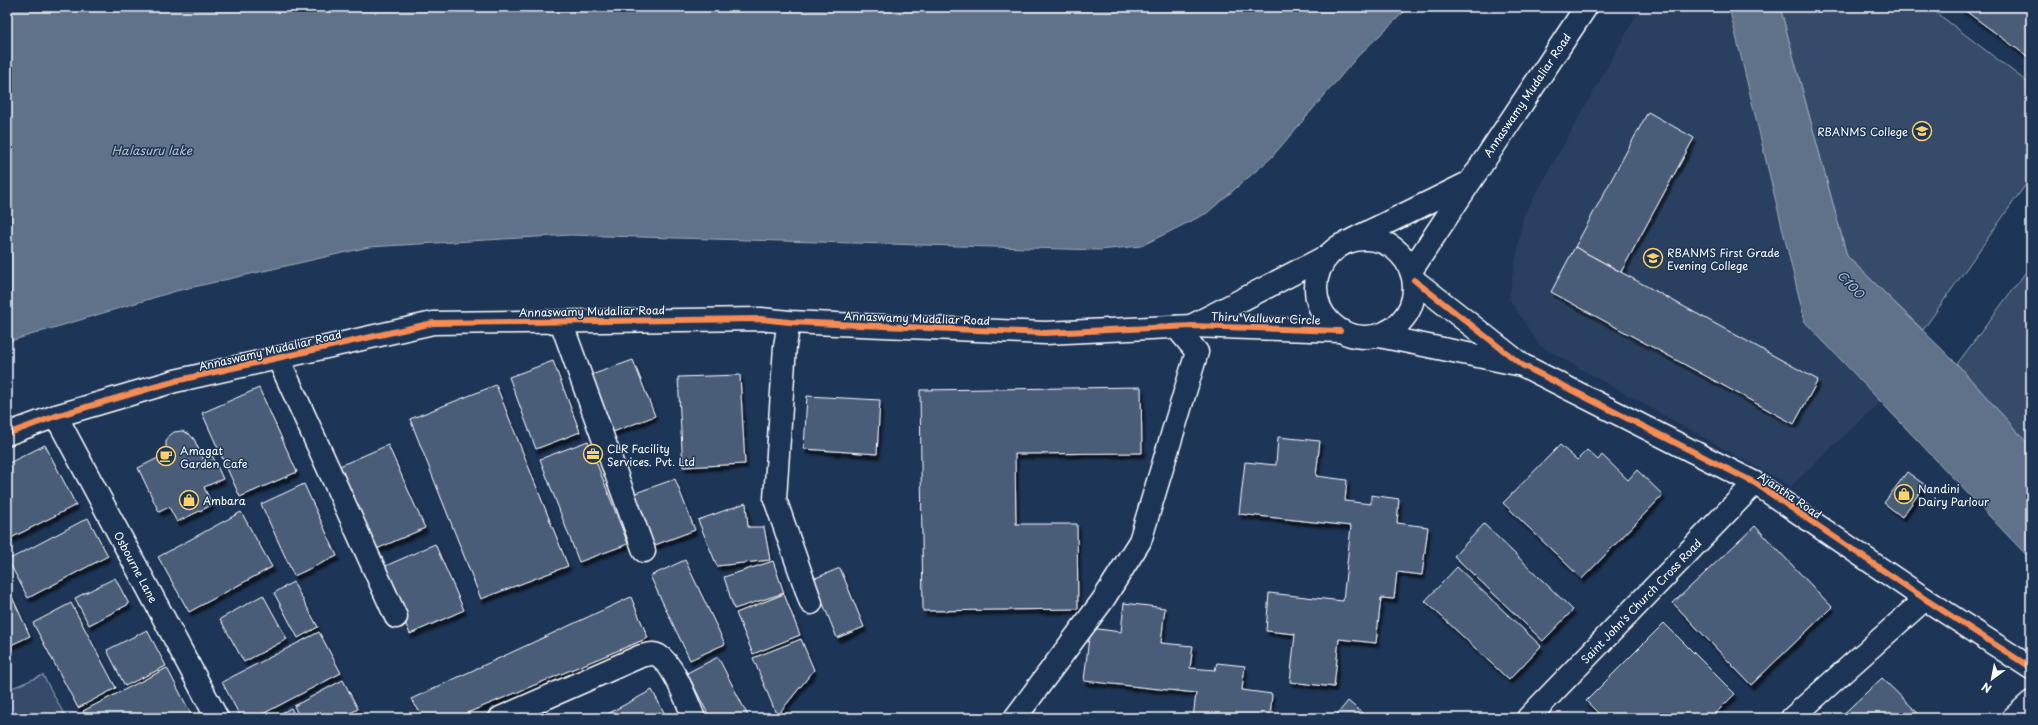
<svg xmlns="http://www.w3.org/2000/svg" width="2038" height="725" viewBox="0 0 2038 725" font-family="'Playpen Sans',sans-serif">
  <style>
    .built { fill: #2a4161 }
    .green { fill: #364b69; stroke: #9aa5b4 }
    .water { fill: #617289; stroke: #a0aab8 }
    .building { fill: #4a5d79; stroke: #fff; filter: url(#shadow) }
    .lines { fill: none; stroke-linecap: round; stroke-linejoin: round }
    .minor-casing { stroke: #fff; stroke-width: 25 }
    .minor { stroke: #1d3557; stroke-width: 22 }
    .cycleway-casing { stroke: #1d3557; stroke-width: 8 }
    .cycleway { stroke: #f68b52; stroke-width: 6 }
    .labels { text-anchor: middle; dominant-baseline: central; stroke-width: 3; stroke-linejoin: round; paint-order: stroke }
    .street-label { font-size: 11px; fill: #fff; stroke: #1d3557 }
    .poi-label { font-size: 11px; fill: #fff; stroke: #1d3557; text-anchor: start }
    .water-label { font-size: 12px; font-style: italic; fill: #b8c0ca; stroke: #1d3557 }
  </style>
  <defs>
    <filter id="shadow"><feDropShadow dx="2.5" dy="4.5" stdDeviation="1" flood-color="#0009"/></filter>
  </defs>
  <rect width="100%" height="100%" fill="#1d3557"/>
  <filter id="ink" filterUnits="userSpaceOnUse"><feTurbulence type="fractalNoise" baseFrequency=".025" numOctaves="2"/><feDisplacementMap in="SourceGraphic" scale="8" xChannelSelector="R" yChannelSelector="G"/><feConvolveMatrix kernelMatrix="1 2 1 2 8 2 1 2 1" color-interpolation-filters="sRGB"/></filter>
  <g filter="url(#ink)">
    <path class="built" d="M1641 7H1729L1805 322 1881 401 1791 486 1540 346 1509 299 1523 217Z"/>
    <g class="green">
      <path d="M1780 7H1929L2031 85V177L1923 330 1847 256Z"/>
      <path d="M2031 265V447L1957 364Z"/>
      <path d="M43 675 66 718H7V690Z"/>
    </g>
    <g class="water">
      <path d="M7 7H1409L1358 56 1271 158 1207 213 1141 246 1099 250 570 235 369 247 176 291 7 342Z"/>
      <path d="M1729 7H1780L1847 256 1957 364 2031 447V560L1805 322Z"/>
    </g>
    <g class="building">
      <path d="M1960 7H2031V59Z"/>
      <path d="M1648 112 1694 138 1621 272 1575 247Z"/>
      <path d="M1575 247 1818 380 1794 424 1551 292Z"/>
      <path d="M633 360 655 416 605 435 583 378Z"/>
      <path d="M553 361 580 432 536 449 509 377Z"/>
      <path d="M740 375 745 464 683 467 678 377Z"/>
      <path d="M496 385 568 566 481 599 410 419Z"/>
      <path d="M1141 387 1142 453 1015 454 1016 524H1077L1078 609 923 611 920 390Z"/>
      <path d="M259 388 297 472 240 497 202 413Z"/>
      <path d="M807 396 880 400 877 454 804 449Z"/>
      <path d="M182 431 189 434 194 439 203 459 212 455 223 479 204 487 212 505 177 522 169 507 159 512 138 468 166 454V442L169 436 174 432Z"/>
      <path d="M1278 437 1320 441 1316 476 1347 480 1345 501 1371 504V495L1399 499 1397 523 1428 527 1422 575 1397 572 1394 599 1381 598 1376 643 1339 639 1334 687 1290 682 1295 634 1266 631 1269 593 1343 601 1351 526 1239 514 1245 462 1276 465Z"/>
      <path d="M588 441 628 544 579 562 540 459Z"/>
      <path d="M45 445 76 505 7 540V464Z"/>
      <path d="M388 445 425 528 372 551 335 468Z"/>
      <path d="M1560 445 1577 460 1587 450 1598 460 1602 455 1628 480 1637 470 1663 495 1582 579 1503 503Z"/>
      <path d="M1907 472 1925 485 1902 517 1884 503Z"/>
      <path d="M675 479 695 530 647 548 627 496Z"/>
      <path d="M304 484 337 556 294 576 261 504Z"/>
      <path d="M746 503 748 527H764L770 560 717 566 698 520Z"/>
      <path d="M241 512 272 567 189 612 158 557Z"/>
      <path d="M88 518 108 556 28 598 8 560Z"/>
      <path d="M1484 524 1573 610 1543 641 1454 556Z"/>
      <path d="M1755 526 1832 607 1751 685 1673 603Z"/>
      <path d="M435 544 464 610 410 634 381 568Z"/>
      <path d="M685 560 725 644 690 660 650 576Z"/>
      <path d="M773 561 784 593 734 609 724 577Z"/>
      <path d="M1457 567 1541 646 1509 680 1425 601Z"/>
      <path d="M840 568 864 627 837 638 813 579Z"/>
      <path d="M115 578 129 604 89 625 75 598Z"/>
      <path d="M293 582 318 627 298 638 274 593Z"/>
      <path d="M7 586 30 636 7 647Z"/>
      <path d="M784 594 800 635 753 654 736 613Z"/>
      <path d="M263 595 287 639 244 662 220 619Z"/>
      <path d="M631 597 648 638 455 718H424L411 699Z"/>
      <path d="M71 603 116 688 78 708 33 623Z"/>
      <path d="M1124 603 1165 608 1161 643 1193 646 1190 668 1215 670 1217 663 1245 666 1242 690 1272 694 1270 718H1193L1196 693 1084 681 1090 628 1121 632Z"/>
      <path d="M1664 623 1735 694 1711 718H1603L1586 701Z"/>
      <path d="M147 630 166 666 125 686 107 650Z"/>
      <path d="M319 632 341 673 255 718H241L222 682Z"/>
      <path d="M801 639 814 670 777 716 753 658Z"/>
      <path d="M718 657 749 718H710L687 673Z"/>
      <path d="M167 668 193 718H87L83 711Z"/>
      <path d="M1882 678 1923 718H1839Z"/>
      <path d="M343 680 358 709 341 718H300L294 706Z"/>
      <path d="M652 690 667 718H600Z"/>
      <path d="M1348 701 1368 718H1334Z"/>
      <path d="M291 708 296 718H272Z"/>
    </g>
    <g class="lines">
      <g class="minor-casing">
        <g id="minor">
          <circle cx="1365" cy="288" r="49"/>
          <path d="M1354 239 1468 183"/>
          <path d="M1411 271 1586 7"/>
          <path d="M1414 280 1522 365 1755 483 1925 599 2031 668"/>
          <path d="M561 322 644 551"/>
          <path d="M789 322 785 346 775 499 811 603"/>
          <path d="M1193 325 1327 256"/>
          <path d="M1379 336 1517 364"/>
          <path d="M278 358 396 617"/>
          <path d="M56 416 217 718"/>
          <path d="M7 434 56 416 175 381 433 323 761 319 789 322 1045 333 1192 326 1340 331"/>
          <path d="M500 718 641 656C647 655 653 652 659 656 674 665 687 702 694 718"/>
          <path d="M1015 718 1103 600 1140 541 1197 352 1176 327"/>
          <path d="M1528 718 1755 483"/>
          <path d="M1792 718 1925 599"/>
          <path d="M2013 718 2031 702"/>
        </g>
      </g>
      <use href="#minor" class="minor"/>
      <g class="cycleway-casing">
        <g id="cycleway">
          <path d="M1414 280 1522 365 1755 483 1925 599 2031 668"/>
          <path d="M7 434 56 416 175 381 433 323 761 319 789 322 1045 333 1192 326 1340 331"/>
        </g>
      </g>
      <use href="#cycleway" class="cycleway"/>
    </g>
  </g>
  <defs>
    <g id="university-ring" transform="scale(1)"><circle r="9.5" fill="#1d3557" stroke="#ffd166" stroke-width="1.5"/><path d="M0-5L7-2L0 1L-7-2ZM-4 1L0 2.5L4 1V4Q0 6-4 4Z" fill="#ffd166"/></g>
    <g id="office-ring" transform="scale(1)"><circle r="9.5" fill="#1d3557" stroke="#ffd166" stroke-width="1.5"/><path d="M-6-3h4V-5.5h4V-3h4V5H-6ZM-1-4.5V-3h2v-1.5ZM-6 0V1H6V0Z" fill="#ffd166"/></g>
    <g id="cafe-ring" transform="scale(1)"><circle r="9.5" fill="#1d3557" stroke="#ffd166" stroke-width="1.5"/><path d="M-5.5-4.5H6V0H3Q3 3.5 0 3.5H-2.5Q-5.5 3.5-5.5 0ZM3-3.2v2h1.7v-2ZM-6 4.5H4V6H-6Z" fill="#ffd166"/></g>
    <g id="shop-ring" transform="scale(1)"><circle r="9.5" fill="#1d3557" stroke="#ffd166" stroke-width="1.5"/><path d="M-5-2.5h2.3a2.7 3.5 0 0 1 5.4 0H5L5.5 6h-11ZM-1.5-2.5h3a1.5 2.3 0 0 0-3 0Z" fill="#ffd166"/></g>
  </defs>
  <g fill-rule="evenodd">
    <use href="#university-ring" x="1922" y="131"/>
    <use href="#university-ring" x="1653" y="258"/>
    <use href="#office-ring" x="593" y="454"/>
    <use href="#cafe-ring" x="166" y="456"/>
    <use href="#shop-ring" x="1904" y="494"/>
    <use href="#shop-ring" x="189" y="500"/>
  </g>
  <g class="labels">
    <g class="street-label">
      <text transform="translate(1527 95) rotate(-56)">Annaswamy Mudaliar Road</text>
      <text transform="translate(592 311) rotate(-1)">Annaswamy Mudaliar Road</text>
      <text transform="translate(917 318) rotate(2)">Annaswamy Mudaliar Road</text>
      <text transform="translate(1266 318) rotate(2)">Thiru Valluvar Circle</text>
      <text transform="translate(270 350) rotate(-13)">Annaswamy Mudaliar Road</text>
      <text transform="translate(1790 495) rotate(34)">Ajantha Road</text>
      <text transform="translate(136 567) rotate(62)">Osbourne Lane</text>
      <text transform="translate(1641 601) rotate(-46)">Saint John's Church Cross Road</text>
    </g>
    <g class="poi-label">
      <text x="1908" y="131" text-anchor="end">RBANMS College</text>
      <text x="1667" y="252">RBANMS First Grade<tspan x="1667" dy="13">Evening College</tspan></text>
      <text x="607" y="448">CLR Facility<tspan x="607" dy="13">Services. Pvt. Ltd</tspan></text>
      <text x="180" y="450">Amagat<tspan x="180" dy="13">Garden Cafe</tspan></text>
      <text x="1918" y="488">Nandini<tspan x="1918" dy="13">Dairy Parlour</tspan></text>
      <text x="203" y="500">Ambara</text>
    </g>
    <g class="water-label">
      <text x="152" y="150">Halasuru lake</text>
      <text transform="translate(1851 284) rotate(47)">C100</text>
    </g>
  </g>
  <rect width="2038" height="725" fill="none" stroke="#1d3557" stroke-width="24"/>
  <rect x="12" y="12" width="2014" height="701" fill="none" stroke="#fff" stroke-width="1.5" filter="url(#ink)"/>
  <g transform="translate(1992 679) rotate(212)" stroke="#1d3557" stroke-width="3" paint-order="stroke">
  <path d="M0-3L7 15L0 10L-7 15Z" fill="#ffffff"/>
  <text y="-6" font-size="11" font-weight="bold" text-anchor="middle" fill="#ffffff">N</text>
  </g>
</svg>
